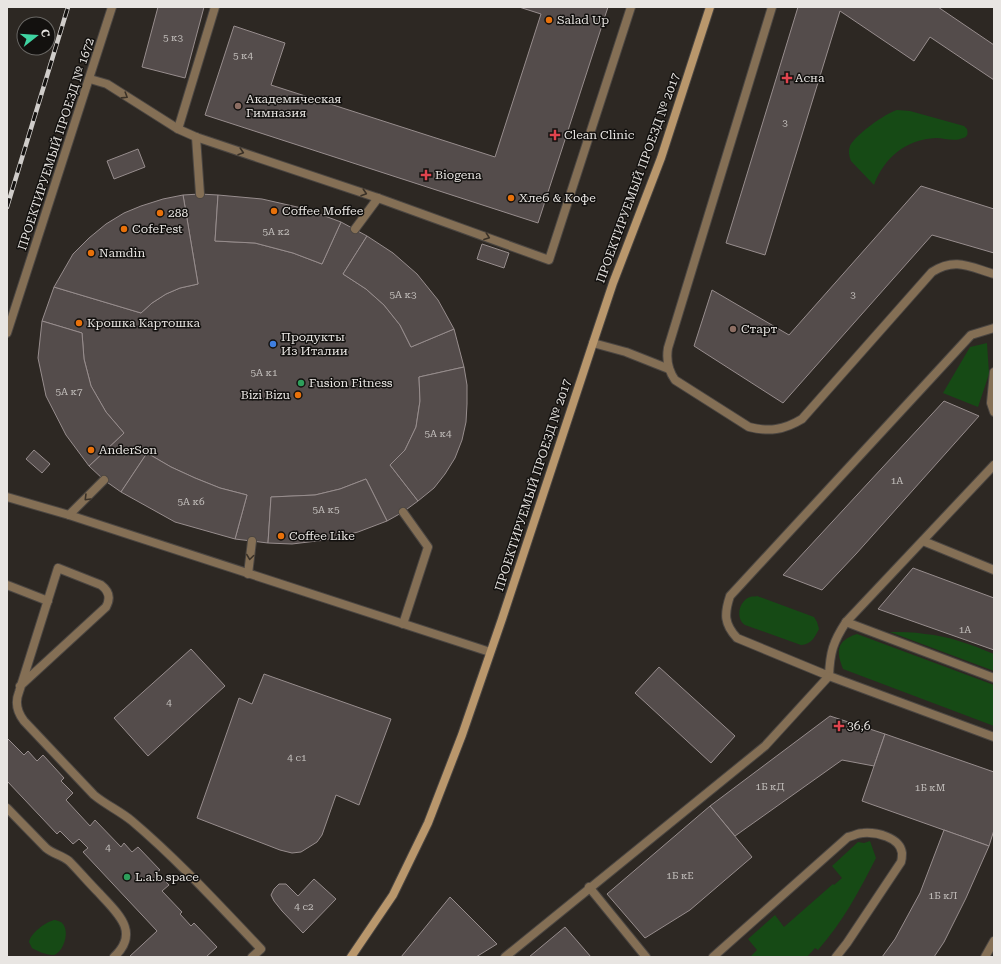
<svg xmlns="http://www.w3.org/2000/svg" width="1001" height="964" viewBox="0 0 1001 964" font-family="'Roboto Serif',serif">
  <style>
    .green { fill: #164a15 }
    .building { fill: #544c4b; stroke: #978d8d }
    .lines { fill: none; stroke-linecap: round; stroke-linejoin: round }
    .lane-casing { stroke: #4b4642; stroke-width: 10 }
    .street-casing { stroke: #4b4642; stroke-width: 10 }
    .secondary-casing { stroke: #4b4642; stroke-width: 10 }
    .lane { stroke: #846f55; stroke-width: 8 }
    .street { stroke: #846f55; stroke-width: 8 }
    .secondary { stroke: #b9976c; stroke-width: 8 }
    .rail-casing { stroke: #d0cdca; stroke-width: 4.5 }
    .rail { stroke: #13110f; stroke-width: 3; stroke-dasharray: 9; stroke-linecap: butt }
    .oneway { stroke: #3b3228 }
    .food-dot { fill: #e8710a; stroke: #13110f; stroke-width: 1.5 }
    .health-dot { fill: #e0444e; stroke: #13110f; stroke-width: 1.5 }
    .education-dot { fill: #8d6e63; stroke: #13110f; stroke-width: 1.5 }
    .shop-dot { fill: #3f7fe0; stroke: #13110f; stroke-width: 1.5 }
    .leisure-dot { fill: #2e9e5b; stroke: #13110f; stroke-width: 1.5 }
    .labels { text-anchor: middle; dominant-baseline: central; stroke-width: 3; stroke-linejoin: round; paint-order: stroke }
    .number-label { font-size: 10px; fill: #c3bfbc }
    .poi-label { font-size: 12px; fill: #e8e5e2; stroke: #13110f; text-anchor: start }
    .street-label { font-size: 12px; fill: #e8e5e2; stroke: #13110f }
  </style>
  <rect width="100%" height="100%" fill="#2d2823"/>
  <g class="green">
    <path d="M897 110 910 111 964 126 967 129C968 133 968 137 963 138 954 142 945 138 936 138 906 139 884 158 874 185L851 161C849 156 848 151 850 146 855 135 886 113 897 110Z"/>
    <path d="M987 343 989 374 978 407 943 393 970 347Z"/>
    <path d="M757 596 814 617 817 622 819 629C814 638 812 644 801 645L745 625C735 618 739 601 750 597 752 596 755 597 757 596Z"/>
    <path d="M890 632C902 632 913 632 925 634 949 636 972 645 994 654V671Z"/>
    <path d="M857 634 994 685V726L843 669C836 651 836 641 857 634Z"/>
    <path d="M870 841 876 858C860 890 842 923 818 950L815 948 807 957H750L757 950 748 939 775 915 784 927 833 884 834 885 842 878 832 866 858 842 864 843Z"/>
    <path d="M55 920C75 923 63 955 53 955 46 955 37 951 32 948L29 942C30 934 46 921 55 920Z"/>
  </g>
  <g class="building">
    <path d="M158 7H204L185 78 142 67Z"/>
    <path d="M519 7H608L538 223 205 115 234 26 285 43 271 85 495 157 541 14Z"/>
    <path d="M798 7H938L994 45V80L930 37 914 61 840 11 765 255 726 243Z"/>
    <path d="M138 149 145 167 114 179 107 161Z"/>
    <path d="M921 186 994 209V253L932 235 783 403 694 346 712 290 789 335Z"/>
    <path d="M200 194 218 195 215 241 255 243 293 253 322 264 341 222 367 236 343 274 366 289 384 305 400 325 411 347 454 329 464 367 419 377 420 401 416 427 405 450 390 465 418 501 403 512 387 521 366 479 340 489 315 495 271 497 268 543 235 539 247 495 220 488 195 478 171 467 147 453 121 492 104 480 89 466 124 433 106 412 91 386 84 359 82 333 42 321 54 287 141 313 152 303 166 294 180 288 198 284 183 195Z"/>
    <path d="M183 195 198 284 180 288 166 294 152 303 141 313 54 287 73 254 89 238 106 224 124 213 141 206 163 199Z"/>
    <path d="M218 195 262 199 306 209 341 222 322 264 293 253 255 243 215 241Z"/>
    <path d="M367 236 393 253 417 274 438 300 454 329 411 347 400 325 384 305 366 289 343 274Z"/>
    <path d="M482 244 509 253 504 268 477 259Z"/>
    <path d="M42 321 82 333 84 359 91 386 106 412 124 433 89 466 66 435 46 396 38 358Z"/>
    <path d="M464 367 467 385V404L466 422 462 440 455 458 445 474 434 488 418 501 390 465 405 450 416 427 420 401 419 377Z"/>
    <path d="M944 401 979 416 856 554 822 590 783 575Z"/>
    <path d="M34 450 50 464 42 473 26 459Z"/>
    <path d="M147 453 171 467 195 478 220 488 247 495 235 539 175 522 121 492Z"/>
    <path d="M366 479 387 521 358 532 325 540 292 544 268 543 271 497 315 495 340 489Z"/>
    <path d="M913 568 994 598V650L878 609Z"/>
    <path d="M191 649 225 686 148 756 114 718Z"/>
    <path d="M659 667 735 736 711 763 635 693Z"/>
    <path d="M264 674 391 719 359 805 336 795 322 835 317 842 301 852 292 853 280 850 197 818 239 698 252 704Z"/>
    <path d="M830 716 885 734 874 766 842 760 735 836 710 806Z"/>
    <path d="M885 734 994 772V830L989 846 862 801Z"/>
    <path d="M7 738 24 755 28 751 37 761 43 755 64 778 61 781 73 793 66 800 90 826 95 820 121 847 124 843 132 852 138 847 160 870 157 872 169 885 162 891 182 912 180 914 191 926 194 923 217 947 206 957H129L157 931 83 852 88 848 79 839 73 844 60 831 57 834 7 781Z"/>
    <path d="M710 806 752 857 690 910 645 938 607 894Z"/>
    <path d="M944 830 989 846 966 898 944 942 934 957H882L895 939 920 893Z"/>
    <path d="M314 879 336 899 303 933 282 911 274 901 271 895 274 889 279 884H286L298 896Z"/>
    <path d="M450 897 497 944 476 957H401Z"/>
    <path d="M565 927 591 957H529Z"/>
  </g>
  <g class="lines">
    <g class="lane-casing">
      <g id="lane">
        <path d="M772 7 668 348C666 360 668 370 675 380L749 427C769 432 784 430 802 419L932 272C955 257 970 267 994 274"/>
        <path d="M90 79 107 84 178 129 196 137 378 198 549 260 631 7"/>
        <path d="M178 129 215 7"/>
        <path d="M196 137 200 194"/>
        <path d="M355 229 378 198"/>
        <path d="M994 328 971 335 730 596C724 614 724 624 737 638L829 676C830 652 833 642 846 622L994 465"/>
        <path d="M593 343 626 352 669 369"/>
        <path d="M994 372 991 403 994 412"/>
        <path d="M7 497 69 515 490 652"/>
        <path d="M403 512 428 547 403 624"/>
        <path d="M69 515 104 480"/>
        <path d="M923 541 994 570"/>
        <path d="M248 574 252 541"/>
        <path d="M7 585 48 601"/>
        <path d="M846 622 994 678"/>
        <path d="M20 686 106 607C111 598 109 591 101 585L58 568 19 692C15 702 17 712 24 721L94 795C106 805 120 811 132 821 178 860 219 905 261 949L252 957"/>
        <path d="M7 808 46 848C53 854 61 855 69 861 79 871 88 882 99 893 117 913 141 932 114 957"/>
        <path d="M589 887 646 957"/>
        <path d="M505 957 765 746 829 676 994 737"/>
        <path d="M713 957 848 837C853 836 858 833 863 833 876 832 900 837 902 853 902 855 902 859 901 862L847 943 836 957"/>
      </g>
    </g>
    <g class="street-casing">
      <g id="street">
        <path d="M7 333 112 7"/>
        <path d="M985 957 994 941"/>
      </g>
    </g>
    <g class="secondary-casing">
      <path id="secondary" d="M351 957 393 895 428 823 462 735 502 619 593 343 613 283 661 158 710 7"/>
    </g>
    <use href="#lane" class="lane"/>
    <use href="#street" class="street"/>
    <use href="#secondary" class="secondary"/>
    <g class="rail-casing">
      <path id="rail" d="M7 207 68 7"/>
    </g>
    <use href="#rail" class="rail"/>
  </g>
  <defs><path id="oneway-chevron" d="M-2-3.5L2.5 0L-2 3.5" fill="none" stroke-width="1.6" stroke-linecap="round" stroke-linejoin="round"/></defs>
  <g class="oneway">
    <use href="#oneway-chevron" transform="translate(125 96) rotate(32)"/>
    <use href="#oneway-chevron" transform="translate(241 152) rotate(18)"/>
    <use href="#oneway-chevron" transform="translate(364 193) rotate(18)"/>
    <use href="#oneway-chevron" transform="translate(487 237) rotate(20)"/>
    <use href="#oneway-chevron" transform="translate(87 498) rotate(135)"/>
    <use href="#oneway-chevron" transform="translate(250 557) rotate(98)"/>
  </g>
  <g class="food-dot">
    <circle cx="549" cy="20" r="4"/>
    <circle cx="511" cy="198" r="4"/>
    <circle cx="274" cy="211" r="4"/>
    <circle cx="160" cy="213" r="4"/>
    <circle cx="124" cy="229" r="4"/>
    <circle cx="91" cy="253" r="4"/>
    <circle cx="79" cy="323" r="4"/>
    <circle cx="298" cy="395" r="4"/>
    <circle cx="91" cy="450" r="4"/>
    <circle cx="281" cy="536" r="4"/>
  </g>
  <g class="health-dot">
    <path d="M785 72h4v4h4v4h-4v4h-4v-4h-4v-4h4z"/>
    <path d="M553 129h4v4h4v4h-4v4h-4v-4h-4v-4h4z"/>
    <path d="M424 169h4v4h4v4h-4v4h-4v-4h-4v-4h4z"/>
    <path d="M837 720h4v4h4v4h-4v4h-4v-4h-4v-4h4z"/>
  </g>
  <g class="education-dot">
    <circle cx="238" cy="106" r="4"/>
    <circle cx="733" cy="329" r="4"/>
  </g>
  <circle class="shop-dot" cx="273" cy="344" r="4"/>
  <g class="leisure-dot">
    <circle cx="301" cy="383" r="4"/>
    <circle cx="127" cy="877" r="4"/>
  </g>
  <g class="labels">
    <g class="number-label">
      <text x="173" y="37">5 к3</text>
      <text x="243" y="55">5 к4</text>
      <text x="785" y="122">3</text>
      <text x="276" y="231">5А к2</text>
      <text x="403" y="294">5А к3</text>
      <text x="853" y="294">3</text>
      <text x="264" y="372">5А к1</text>
      <text x="69" y="391">5А к7</text>
      <text x="438" y="433">5А к4</text>
      <text x="897" y="480">1А</text>
      <text x="191" y="501">5А к6</text>
      <text x="326" y="509">5А к5</text>
      <text x="965" y="629">1А</text>
      <text x="169" y="702">4</text>
      <text x="297" y="757">4 с1</text>
      <text x="770" y="786">1Б кД</text>
      <text x="930" y="787">1Б кМ</text>
      <text x="108" y="847">4</text>
      <text x="680" y="875">1Б кЕ</text>
      <text x="943" y="895">1Б кЛ</text>
      <text x="304" y="906">4 с2</text>
    </g>
    <g class="poi-label">
      <text x="557" y="20">Salad Up</text>
      <text x="795" y="78">Асна</text>
      <text x="246" y="99">Академическая<tspan x="246" dy="14">Гимназия</tspan></text>
      <text x="564" y="135">Clean Clinic</text>
      <text x="435" y="175">Biogena</text>
      <text x="519" y="198">Хлеб &amp; Кофе</text>
      <text x="282" y="211">Coffee Moffee</text>
      <text x="168" y="213">288</text>
      <text x="132" y="229">CofeFest</text>
      <text x="99" y="253">Namdin</text>
      <text x="87" y="323">Крошка Картошка</text>
      <text x="741" y="329">Старт</text>
      <text x="281" y="337">Продукты<tspan x="281" dy="14">Из Италии</tspan></text>
      <text x="309" y="383">Fusion Fitness</text>
      <text x="290" y="395" text-anchor="end">Bizi Bizu</text>
      <text x="99" y="450">AnderSon</text>
      <text x="289" y="536">Coffee Like</text>
      <text x="847" y="726">36,6</text>
      <text x="135" y="877">L.a.b space</text>
    </g>
    <g class="street-label">
      <text transform="translate(56 144) rotate(-72)">ПРОЕКТИРУЕМЫЙ ПРОЕЗД № 1672</text>
      <text transform="translate(638 178) rotate(-70)">ПРОЕКТИРУЕМЫЙ ПРОЕЗД № 2017</text>
      <text transform="translate(533 485) rotate(-72)">ПРОЕКТИРУЕМЫЙ ПРОЕЗД № 2017</text>
    </g>
  </g>
  <rect width="1001" height="964" fill="none" stroke="#e8e5e2" stroke-width="16"/>
  <g transform="translate(36 36) rotate(73)"><circle r="19" fill="#13110f" stroke="#686663"/>
  <path d="M0-3L7 15L0 10L-7 15Z" fill="#3fd4a2"/>
  <text y="-6" font-size="11" font-weight="bold" text-anchor="middle" fill="#e8e5e2">С</text>
  </g>
</svg>
